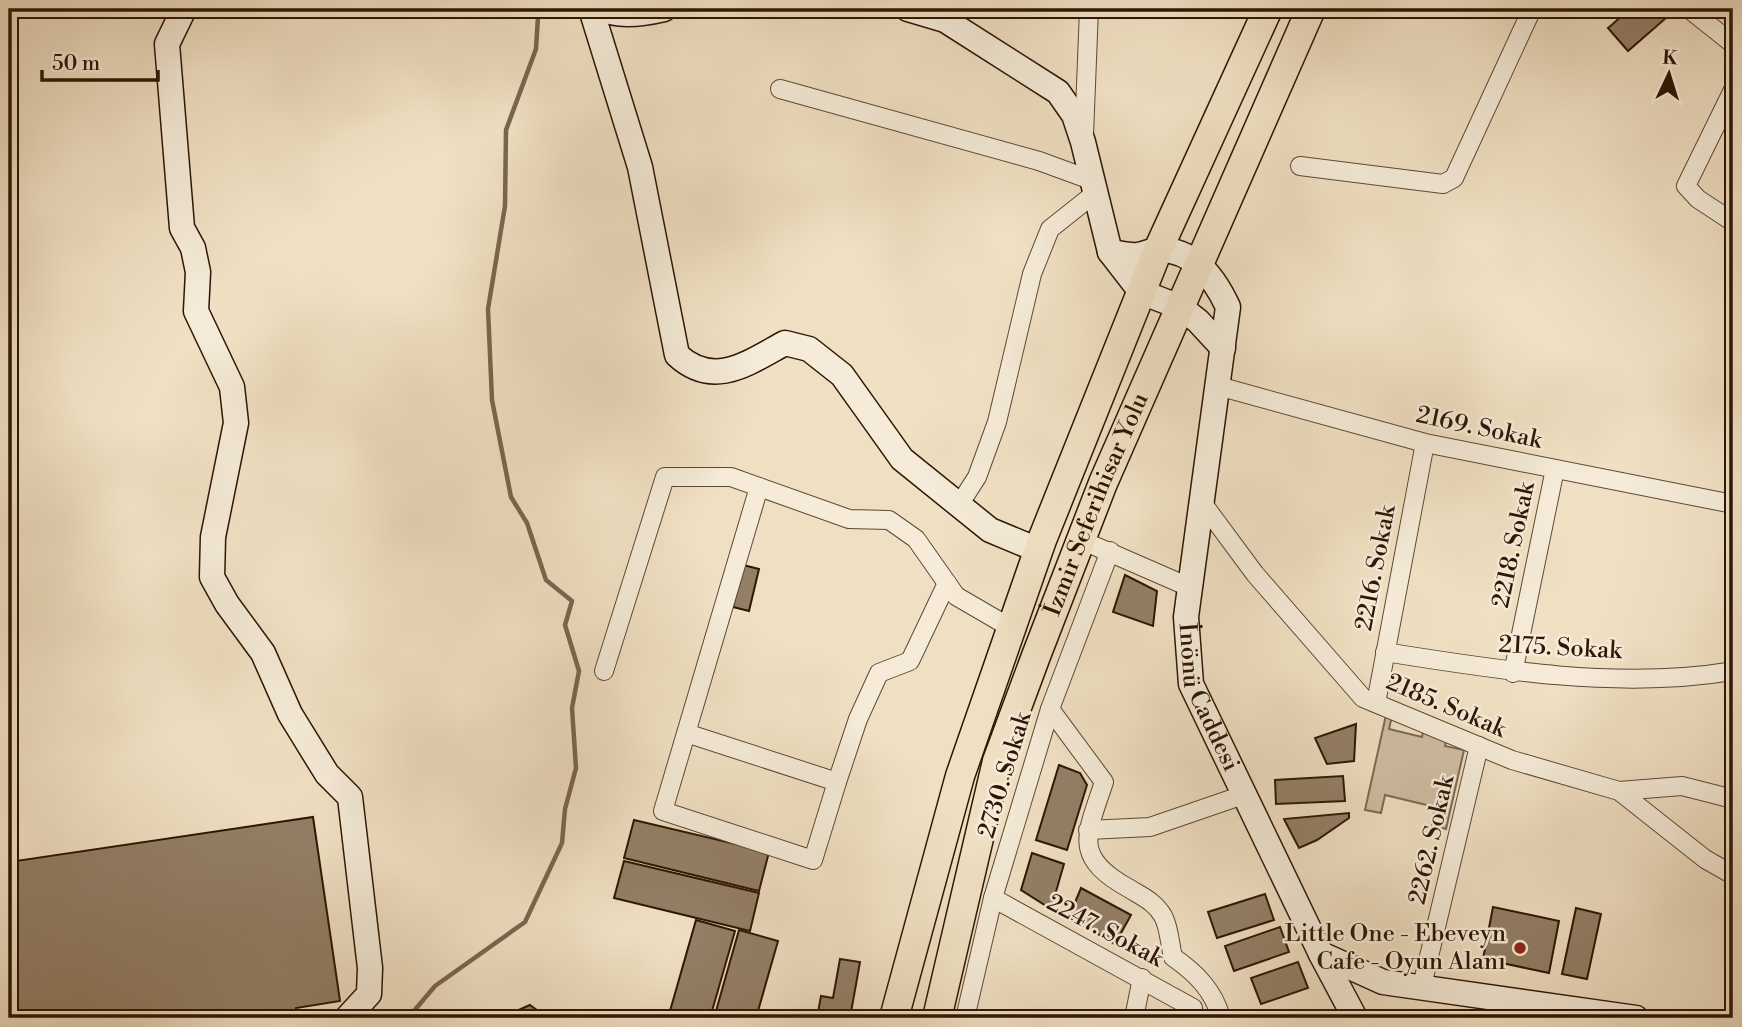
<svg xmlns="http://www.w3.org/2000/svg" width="1742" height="1027" viewBox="0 0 1742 1027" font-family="'Libre Bodoni',serif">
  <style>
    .green { fill: #cfbda3; stroke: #7e6954; stroke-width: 2 }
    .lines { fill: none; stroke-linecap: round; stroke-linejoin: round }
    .stream { stroke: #7b6550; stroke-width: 4.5 }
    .building { fill: #937f67; stroke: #2e1504; stroke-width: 2 }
    .street-casing { stroke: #5e4834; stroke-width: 20 }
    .secondary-casing { stroke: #2e1504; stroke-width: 27 }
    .primary-casing { stroke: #2e1504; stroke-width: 31 }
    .street { stroke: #f5ebd8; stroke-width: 18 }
    .secondary { stroke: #f5ebd8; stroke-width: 24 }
    .primary { stroke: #f0e0c3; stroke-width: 28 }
    .poi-dot { fill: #8f2418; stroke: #f5ebd8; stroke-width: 2.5 }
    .labels { text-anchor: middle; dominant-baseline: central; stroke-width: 5; stroke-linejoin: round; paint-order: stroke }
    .street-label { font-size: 24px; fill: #2e1504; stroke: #f5ebd8 }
    .poi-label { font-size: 24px; fill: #2e1504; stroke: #f5ebd8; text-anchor: end }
  </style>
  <rect width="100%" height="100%" fill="#f0e0c3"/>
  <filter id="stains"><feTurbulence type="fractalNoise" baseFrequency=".00286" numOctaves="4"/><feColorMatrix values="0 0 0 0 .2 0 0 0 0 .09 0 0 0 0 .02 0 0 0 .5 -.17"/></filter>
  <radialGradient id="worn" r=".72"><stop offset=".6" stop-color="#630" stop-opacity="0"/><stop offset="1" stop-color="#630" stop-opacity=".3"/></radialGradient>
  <path class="green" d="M1386 715 1392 716 1389 729 1422 737 1424 727 1448 732 1445 746 1464 750 1446 829 1432 825 1435 807 1385 795 1381 813 1365 810Z"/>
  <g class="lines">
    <path class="stream" d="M408 1018 435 986 525 922 562 843 565 809 576 768 572 708 579 671 565 625 572 601 546 580 527 523 511 497 492 400 488 309 505 206 506 130 536 49 538 17 533 9"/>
  </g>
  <g class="building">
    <path d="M1630 9H1658L1666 18 1628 51 1608 28Z"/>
    <path d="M743 565 759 569 749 611 733 607Z"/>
    <path d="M1125 575 1157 591 1153 626 1113 612Z"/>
    <path d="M1356 724 1354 761 1327 764 1315 738Z"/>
    <path d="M1059 765 1080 773 1087 785 1067 850 1036 840Z"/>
    <path d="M1343 776 1345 801 1276 804 1275 780Z"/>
    <path d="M1349 813V818L1317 840 1299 848 1284 819Z"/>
    <path d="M313 817 340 1001 296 1008 297 1018H9V862Z"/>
    <path d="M634 820 769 852 759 891 624 858Z"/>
    <path d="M1032 853 1064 864 1051 909 1021 890Z"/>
    <path d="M624 861 759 893 750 931 614 898Z"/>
    <path d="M1081 888 1131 915 1115 944 1069 917Z"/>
    <path d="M1265 894 1274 920 1217 938 1208 912Z"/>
    <path d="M1493 907 1559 921 1549 973 1483 959Z"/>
    <path d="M1576 908 1601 914 1587 979 1562 974Z"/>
    <path d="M696 920 735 931 710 1018H668Z"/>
    <path d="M1280 927 1289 952 1234 971 1225 946Z"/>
    <path d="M739 930 778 941 756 1018H714Z"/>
    <path d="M840 959 860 962 850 1018H817L821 996 833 998Z"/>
    <path d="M1298 962 1308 988 1261 1004 1251 978Z"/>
    <path d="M530 1005 548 1018H504L505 1016Z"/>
  </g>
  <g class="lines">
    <g class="street-casing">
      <g id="street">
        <path d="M1689 9 1733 44"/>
        <path d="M780 89 1039 161 1091 180"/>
        <path d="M1733 90 1686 186 1698 199 1733 222"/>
        <path d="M1084 135 1089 9"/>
        <path d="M1300 166 1443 184 1454 178 1532 9"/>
        <path d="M1218 386 1425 443 1733 504"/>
        <path d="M1201 501 1255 574 1363 698 1512 760 1619 791 1705 859 1733 875"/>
        <path d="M959 505 977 477 997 422 1032 274 1050 229 1094 194"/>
        <path d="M1081 540 1189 587"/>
        <path d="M1385 652C1496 670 1621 690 1733 671"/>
        <path d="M604 671 665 477H731L849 519 889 520 916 539 956 596 1011 628"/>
        <path d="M1513 673 1555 469"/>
        <path d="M1376 703 1425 443"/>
        <path d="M1050 709 1104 782C1086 836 1072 857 1130 889 1143 897 1155 902 1163 916 1169 926 1170 945 1173 957 1196 973 1214 991 1221 1018"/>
        <path d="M686 733 837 782 813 860 663 811 759 487"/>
        <path d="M837 782 858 719 879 673 910 661 947 583"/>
        <path d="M1619 791 1682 786 1733 799"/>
        <path d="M1088 830 1150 827 1246 794"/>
        <path d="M993 898 1193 1008"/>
        <path d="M1422 986 1479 746"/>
        <path d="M965 1018 993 898 1050 709 1110 551"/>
        <path d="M1134 1018 1142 978"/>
      </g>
    </g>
    <g class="secondary-casing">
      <g id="secondary">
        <path d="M184 9 167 44 182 228 193 248 198 272 196 311 232 387 236 423 213 537 212 577 227 604 263 653 290 714 327 774 350 797 370 968 369 994 347 1018"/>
        <path d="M591 9 640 167 677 355C714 389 748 363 785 343L809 349 842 375 902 459 990 530 1038 550"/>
        <path d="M603 9C619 18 647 13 664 9"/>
        <path d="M908 9 945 20 1058 92 1074 115 1083 142 1110 252 1141 292 1180 307 1198 321 1223 348"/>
        <path id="s1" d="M1110 252C1119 253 1129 256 1138 255 1145 254 1152 250 1159 250 1194 249 1215 279 1228 307L1186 617 1191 684 1321 954 1355 1018"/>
        <path d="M1321 954 1383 982 1636 1018"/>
      </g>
    </g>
    <g class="primary-casing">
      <g id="primary">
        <path d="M894 1018 960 776 1042 540 1158 250 1268 9"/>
        <path id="s2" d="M937 1018 997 761 1036 656 1103 483 1311 9"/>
      </g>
    </g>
    <use href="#street" class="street"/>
    <use href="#secondary" class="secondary"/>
    <use href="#primary" class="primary"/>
  </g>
  <circle class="poi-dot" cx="1520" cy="948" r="7"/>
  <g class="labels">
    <g class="street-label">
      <text transform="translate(1479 428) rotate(12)">2169. Sokak</text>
      <text stroke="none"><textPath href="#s2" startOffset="539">İzmir Seferihisar Yolu</textPath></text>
      <text transform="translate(1514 545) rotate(-78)">2218. Sokak</text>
      <text transform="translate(1376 568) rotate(-79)">2216. Sokak</text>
      <text transform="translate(1560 648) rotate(3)">2175. Sokak</text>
      <text stroke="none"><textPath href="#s1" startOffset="542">İnönü Caddesi</textPath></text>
      <text transform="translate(1446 706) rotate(23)">2185. Sokak</text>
      <text transform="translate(1005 775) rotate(-73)">2730. Sokak</text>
      <text transform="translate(1432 840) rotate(-77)">2262. Sokak</text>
      <text transform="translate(1105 931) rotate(28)">2247. Sokak</text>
    </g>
    <g class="poi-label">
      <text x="1506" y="934">Little One - Ebeveyn<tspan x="1506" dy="28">Cafe - Oyun Alanı</tspan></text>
    </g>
  </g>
  <rect width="1742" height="1027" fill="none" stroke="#f0e0c3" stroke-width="35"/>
  <rect x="10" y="10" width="1721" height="1006" fill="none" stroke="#2e1504" stroke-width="3.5"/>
  <rect x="18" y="18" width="1707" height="992" fill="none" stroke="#2e1504" stroke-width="2"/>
  <g transform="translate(1669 74) rotate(4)" stroke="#f5ebd8" stroke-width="5" paint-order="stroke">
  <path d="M0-5L12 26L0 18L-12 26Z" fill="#2e1504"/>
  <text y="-10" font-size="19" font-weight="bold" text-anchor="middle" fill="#2e1504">K</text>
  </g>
  <path d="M42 70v10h116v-10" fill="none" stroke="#2e1504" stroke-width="3.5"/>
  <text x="52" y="70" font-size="21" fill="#2e1504" stroke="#f5ebd8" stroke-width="5" paint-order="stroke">50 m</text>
  <rect width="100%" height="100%" filter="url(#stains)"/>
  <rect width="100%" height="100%" fill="url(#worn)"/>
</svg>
